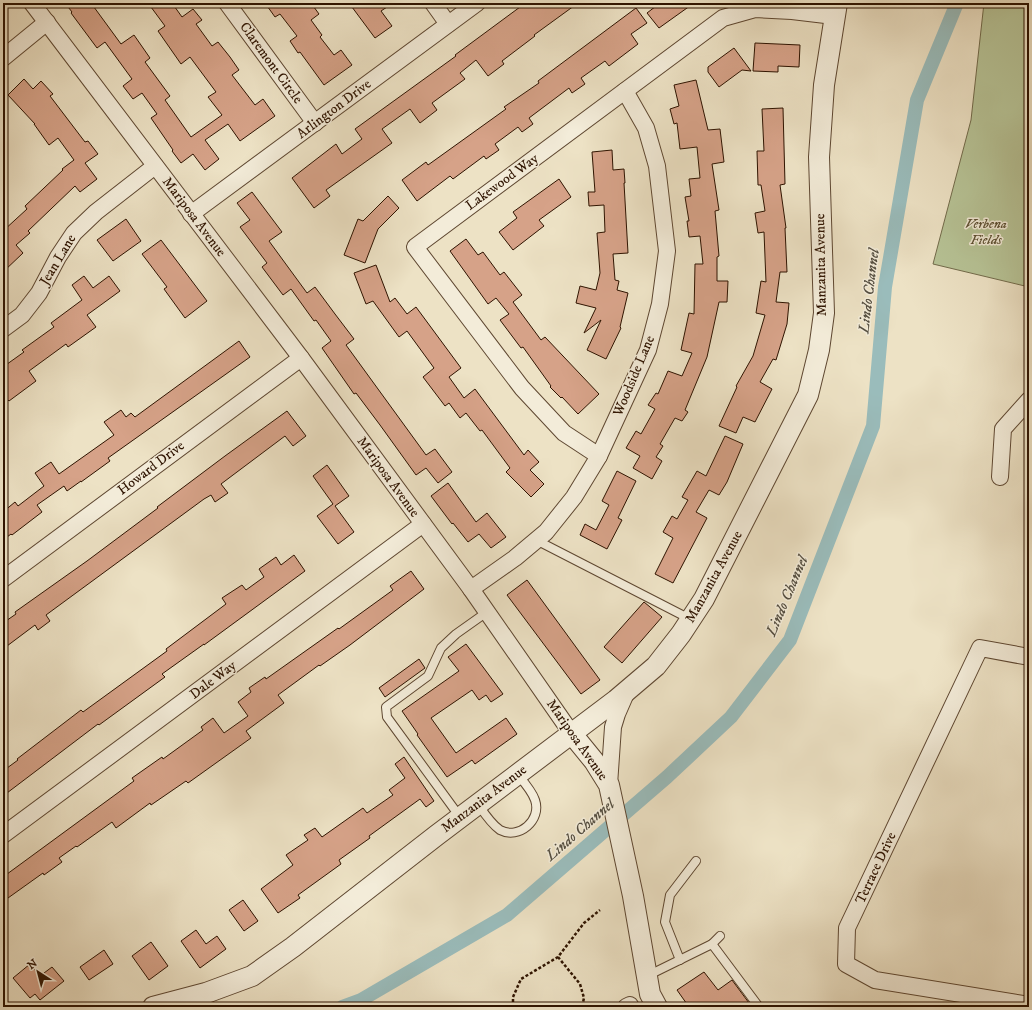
<svg xmlns="http://www.w3.org/2000/svg" width="1032" height="1010" viewBox="0 0 1032 1010" font-family="'IM FELL DW Pica',serif">
  <style>
    .green { fill: #b7c396; stroke: #726b4b }
    .lines { fill: none; stroke-linecap: round; stroke-linejoin: round }
    .canal { stroke: #9abcbb; stroke-width: 14 }
    .building { fill: #d6a288; stroke: #2e1300 }
    .service-casing { stroke: #5e4731; stroke-width: 10 }
    .minor-casing { stroke: #5e4731; stroke-width: 18 }
    .tertiary-casing { stroke: #5e4731; stroke-width: 22 }
    .path { stroke: #2e1300; stroke-width: 2.5; stroke-dasharray: 3 2; stroke-linecap: butt }
    .service { stroke: #f3ecd9; stroke-width: 8 }
    .minor { stroke: #f3ecd9; stroke-width: 16 }
    .tertiary { stroke: #f3ecd9; stroke-width: 20 }
    .labels { text-anchor: middle; dominant-baseline: central; stroke-width: 3; stroke-linejoin: round; paint-order: stroke }
    .street-label { font-size: 14px; fill: #2e1300; stroke: #f3ecd9 }
    .park-label { font-size: 14px; font-style: italic; fill: #5e5134; stroke: #f3ecd9 }
    .water-label { font-size: 15px; font-style: italic; fill: #544e41; stroke: #f3ecd9 }
  </style>
  <rect width="100%" height="100%" fill="#ede2c5"/>
  <filter id="stains"><feTurbulence type="fractalNoise" baseFrequency=".005" numOctaves="4"/><feColorMatrix values="0 0 0 0 .2 0 0 0 0 .09 0 0 0 0 .02 0 0 0 .5 -.17"/></filter>
  <radialGradient id="worn" r=".72"><stop offset=".6" stop-color="#630" stop-opacity="0"/><stop offset="1" stop-color="#630" stop-opacity=".3"/></radialGradient>
  <path class="green" d="M984 3H1029V287L933 264 971 120Z"/>
  <g class="lines">
    <path class="canal" d="M342 1007 361 1000 507 915 667 777 731 717 790 640 873 426 885 287 917 100 957 3"/>
  </g>
  <g class="building">
    <path d="M65 3H91L121 44 134 35 150 58 145 62 170 96 165 100 191 137 222 115 208 97 216 92 190 57 181 64 158 31 165 26 148 3H172L182 17 193 9 202 20 196 24 212 46 218 42 230 57 239 70 232 75 255 105 263 99 275 116 240 141 228 124 205 140 219 159 205 170 193 154 181 163 172 151 173 150 151 118 157 114 142 93 133 99 123 86 132 79 105 42 97 48 71 13 72 12Z"/>
    <path d="M265 3H311L319 14 311 20 322 35 320 37 334 55 341 50 352 65 324 85 300 52 298 53 290 41 297 36 280 14 275 17Z"/>
    <path d="M349 3H393L381 11 392 26 375 38Z"/>
    <path d="M517 3H578L534 35 535 36 502 61 504 64 488 76 476 60 460 73 465 79 432 103 437 110 420 123 410 109 382 129 392 143 326 190 330 196 314 208 292 178 336 144 342 154 362 139 355 129 456 56 455 55 520 7Z"/>
    <path d="M660 3H694L659 28 647 13Z"/>
    <path d="M636 8 647 23 631 34 638 44 609 66 605 61 581 78 585 84 572 93 569 88 529 118 533 124 522 132 518 127 495 144 499 150 486 159 484 156 453 179 450 176 417 201 402 180 426 162 428 165 506 109 504 107 539 83 538 81Z"/>
    <path d="M755 43 800 45 799 67 778 66V72L753 71Z"/>
    <path d="M734 48 751 71 742 70 719 87 708 72V67Z"/>
    <path d="M24 79 33 89 41 81 53 94 50 96 85 142 88 141 98 154 85 163 97 179 80 192 75 186 28 231 30 233 16 245 23 253 3 272V231L27 209 25 206 63 170 62 169 74 160 58 138 49 145 34 124H35L8 95Z"/>
    <path d="M696 80 708 130 720 129 724 162 712 164 719 210 715 211 719 256 717 257V281H728L727 302H719L707 357 685 410 688 412 682 421 675 418 660 444 663 446 656 457 662 461 652 479 633 468 640 456 626 448 636 431 641 434 655 409 648 405 656 393 658 394 668 371 682 376 692 353 681 350 689 313 694 314 695 264H703L700 236 689 237 687 221H689L685 197 691 196 689 179 700 178 697 147 680 149 677 123 674 124 670 109 679 106 674 85Z"/>
    <path d="M783 108 785 184 780 185 786 228H785L787 272H780L776 302 789 303 787 324 776 360 773 359 760 382 772 389 755 422 743 417 736 433 719 426 737 387 736 386 753 356 765 315 756 313 761 281 766 282 764 232 758 233 755 213 765 211 761 185H758L757 151H764L762 109Z"/>
    <path d="M612 150 613 170 624 169 625 183H624L628 253 613 254 615 280 619 281 617 290 628 293 620 327 621 328 606 359 587 350 601 320 584 333 596 308 576 303 580 286 596 290 600 273 597 233 605 232 604 205 589 206 588 192H595L592 152Z"/>
    <path d="M559 179 571 197 539 220 544 226 513 250 499 232 517 218 513 212Z"/>
    <path d="M252 192 282 232 269 241 307 293 315 287 335 314 354 339 346 345 426 455 435 449 452 472 438 483 426 468 416 475 380 425 356 393 354 394 322 348 331 341 316 320 314 321 291 289 283 295 262 267 267 263 240 227 250 220 237 203Z"/>
    <path d="M388 196 399 208 378 229 365 263 344 255 358 219 363 221Z"/>
    <path d="M126 219 141 241 113 261 97 240Z"/>
    <path d="M466 239 478 255 483 252 500 275 504 272 522 295 513 302 541 340 545 337 599 394 578 414 562 397 561 398 550 387 551 386 523 347 521 348 500 320 509 314 496 298 488 304 450 251Z"/>
    <path d="M161 240 207 301 185 318 164 289 167 287 142 254Z"/>
    <path d="M376 265 390 302 395 298 407 314 416 307 461 368 449 377 464 398 475 389 524 455 528 450 539 462 530 470 544 484 531 497 506 472 510 468 482 430 480 431 466 413 460 418 449 403 445 406 423 377 434 368 407 331 399 337 373 301 366 304 354 273Z"/>
    <path d="M84 276 93 288 109 276 120 291 87 315 96 327 68 347 66 344 29 371 36 381 9 401 8 400 3 403V367L24 352 22 350 54 327 51 323 82 300 72 285Z"/>
    <path d="M239 341 250 357 108 458 110 461 81 482V481L67 491 64 486 37 505 42 512 12 535 11 534 3 540V512L15 502 18 506 44 486 35 473 51 462 59 474 114 435 104 422 121 410 126 417 131 413 135 417Z"/>
    <path d="M287 411 306 436 293 446 285 436 221 484 228 493 215 502 211 495 204 499 46 615 50 621 38 630 35 625 3 649V623L16 614 15 612 87 561 158 508 157 507 225 456Z"/>
    <path d="M725 436 743 444 727 482 719 495 709 490 696 512 707 518 673 583 655 574 673 538 663 532 672 516 677 519 688 500 682 497 697 471 706 476Z"/>
    <path d="M327 465 349 496 335 506 354 532 338 544 317 516 333 504 313 476Z"/>
    <path d="M617 471 636 481 618 518 622 520 607 549 580 535 585 524 596 530 609 505 602 501Z"/>
    <path d="M448 483 476 522 487 513 506 537 491 548 479 534 468 542 453 523 452 524 431 496Z"/>
    <path d="M294 555 305 571 204 645V644L162 674 165 677 99 725 98 724 3 796V771L18 760 17 759 81 710 83 712 167 651 166 649 226 604 222 598 242 585 246 590 264 577 259 569 276 557 281 565Z"/>
    <path d="M411 571 424 589 350 645 320 666 319 665 278 695 284 703 246 731 251 738 188 783 186 781 151 805 150 803 116 828 112 822 77 847 76 846 59 858 62 862 44 875 43 873 8 898 3 892V877L134 781 132 778 162 757 163 759 203 730 201 727 213 718 224 733 248 716 238 702 251 692 249 688 265 677 266 679 338 628 339 629 393 590 390 586Z"/>
    <path d="M527 580 600 680 581 694 507 595Z"/>
    <path d="M644 602 662 617 622 663 604 647Z"/>
    <path d="M466 644 503 694 491 702 486 695 479 700 472 690 431 718 456 753 506 718 517 734 475 764 472 760 447 777 417 735 418 734 402 711 459 671 448 657Z"/>
    <path d="M419 659 425 668 385 697 379 688Z"/>
    <path d="M404 757 434 801 426 807 420 799 369 836 370 838 339 860 341 864 298 895 300 898 278 913 261 889 293 865 286 855 308 840 304 835 315 828 322 837 363 808 367 813 393 795 389 790 405 778 395 764Z"/>
    <path d="M243 900 258 921 244 931 229 910Z"/>
    <path d="M196 930 206 944 217 936 226 949 200 968 181 941Z"/>
    <path d="M151 942 168 966 149 980 132 956Z"/>
    <path d="M104 950 113 964 89 980 80 967Z"/>
    <path d="M30 964 40 976 52 967 64 981 40 1000 35 994 30 998 13 978Z"/>
    <path d="M704 972 718 990 732 980 752 1007H689L677 990Z"/>
  </g>
  <g class="lines">
    <g class="service-casing">
      <g id="service">
        <path d="M536 540 690 619"/>
        <path d="M478 804C484 813 491 824 500 830 519 840 542 820 535 800 532 791 524 782 518 775"/>
        <path d="M460 817 387 717 386 707 428 676 441 648 456 634 487 612"/>
        <path d="M712 944 720 936"/>
        <path d="M680 960 665 922 670 895 696 861"/>
        <path d="M647 976 712 944 759 1007"/>
      </g>
    </g>
    <g class="minor-casing">
      <g id="minor">
        <path d="M32 3 301 358 471 589 572 734"/>
        <path d="M227 3 315 123"/>
        <path d="M433 3 448 24"/>
        <path d="M3 58 47 22"/>
        <path d="M191 214 477 3"/>
        <path d="M3 329 22 315 39 293 58 257 74 233 96 212 155 166"/>
        <path d="M599 456 564 433 522 388 415 247 723 18 755 9 792 11 834 16"/>
        <path d="M1000 477 1003 429 1029 400"/>
        <path d="M3 579 301 358"/>
        <path d="M471 589 515 558 546 532 574 497 599 456 648 350 660 304 667 251 657 166 646 128 625 91"/>
        <path d="M1029 657 980 648 847 928 846 964 875 980 1029 1005"/>
        <path d="M609 785 613 727 617 714 627 691"/>
        <path d="M3 835 423 524"/>
        <path d="M626 1007 630 1005"/>
      </g>
    </g>
    <g class="tertiary-casing">
      <g id="tertiary">
        <path d="M572 734 594 761 609 785 633 896 650 994 657 1007"/>
        <path d="M153 1007 206 993 252 976 293 947 437 835 616 700 656 666 681 634 704 599 808 395 819 350 824 313 819 157 824 85 837 3"/>
      </g>
    </g>
    <g class="path">
      <path d="M558 957 580 984 584 998 582 1007"/>
      <path d="M513 1007V997L521 979 558 957 584 923 600 910"/>
    </g>
    <use href="#service" class="service"/>
    <use href="#minor" class="minor"/>
    <use href="#tertiary" class="tertiary"/>
  </g>
  <g class="labels">
    <g class="street-label">
      <text transform="translate(271 63) rotate(54)">Claremont Circle</text>
      <text transform="translate(334 109) rotate(-37)">Arlington Drive</text>
      <text transform="translate(502 182) rotate(-36)">Lakewood Way</text>
      <text transform="translate(194 217) rotate(53)">Mariposa Avenue</text>
      <text transform="translate(58 260) rotate(-59)">Jean Lane</text>
      <text transform="translate(821 265) rotate(-91)">Manzanita Avenue</text>
      <text transform="translate(634 376) rotate(-67)">Woodside Lane</text>
      <text transform="translate(151 468) rotate(-37)">Howard Drive</text>
      <text transform="translate(388 477) rotate(54)">Mariposa Avenue</text>
      <text transform="translate(714 577) rotate(-61)">Manzanita Avenue</text>
      <text transform="translate(213 680) rotate(-37)">Dale Way</text>
      <text transform="translate(577 740) rotate(55)">Mariposa Avenue</text>
      <text transform="translate(484 799) rotate(-37)">Manzanita Avenue</text>
      <text transform="translate(876 868) rotate(-65)">Terrace Drive</text>
    </g>
    <g class="park-label">
      <text x="986" y="224">Verbena<tspan x="986" dy="16">Fields</tspan></text>
    </g>
    <g class="water-label">
      <text transform="translate(869 291) rotate(-83)">Lindo Channel</text>
      <text transform="translate(787 596) rotate(-67)">Lindo Channel</text>
      <text transform="translate(580 830) rotate(-41)">Lindo Channel</text>
    </g>
  </g>
  <rect width="1032" height="1010" fill="none" stroke="#ede2c5" stroke-width="16"/>
  <rect x="4" y="4" width="1024" height="1002" fill="none" stroke="#2e1300" stroke-width="2"/>
  <rect x="8" y="8" width="1016" height="994" fill="none" stroke="#2e1300"/>
  <g transform="translate(38 972) rotate(324)" stroke="#f3ecd9" stroke-width="3" paint-order="stroke">
  <path d="M0-3L7 15L0 10L-7 15Z" fill="#2e1300"/>
  <text y="-6" font-size="11" font-weight="bold" text-anchor="middle" fill="#2e1300">N</text>
  </g>
  <rect width="100%" height="100%" filter="url(#stains)"/>
  <rect width="100%" height="100%" fill="url(#worn)"/>
</svg>
